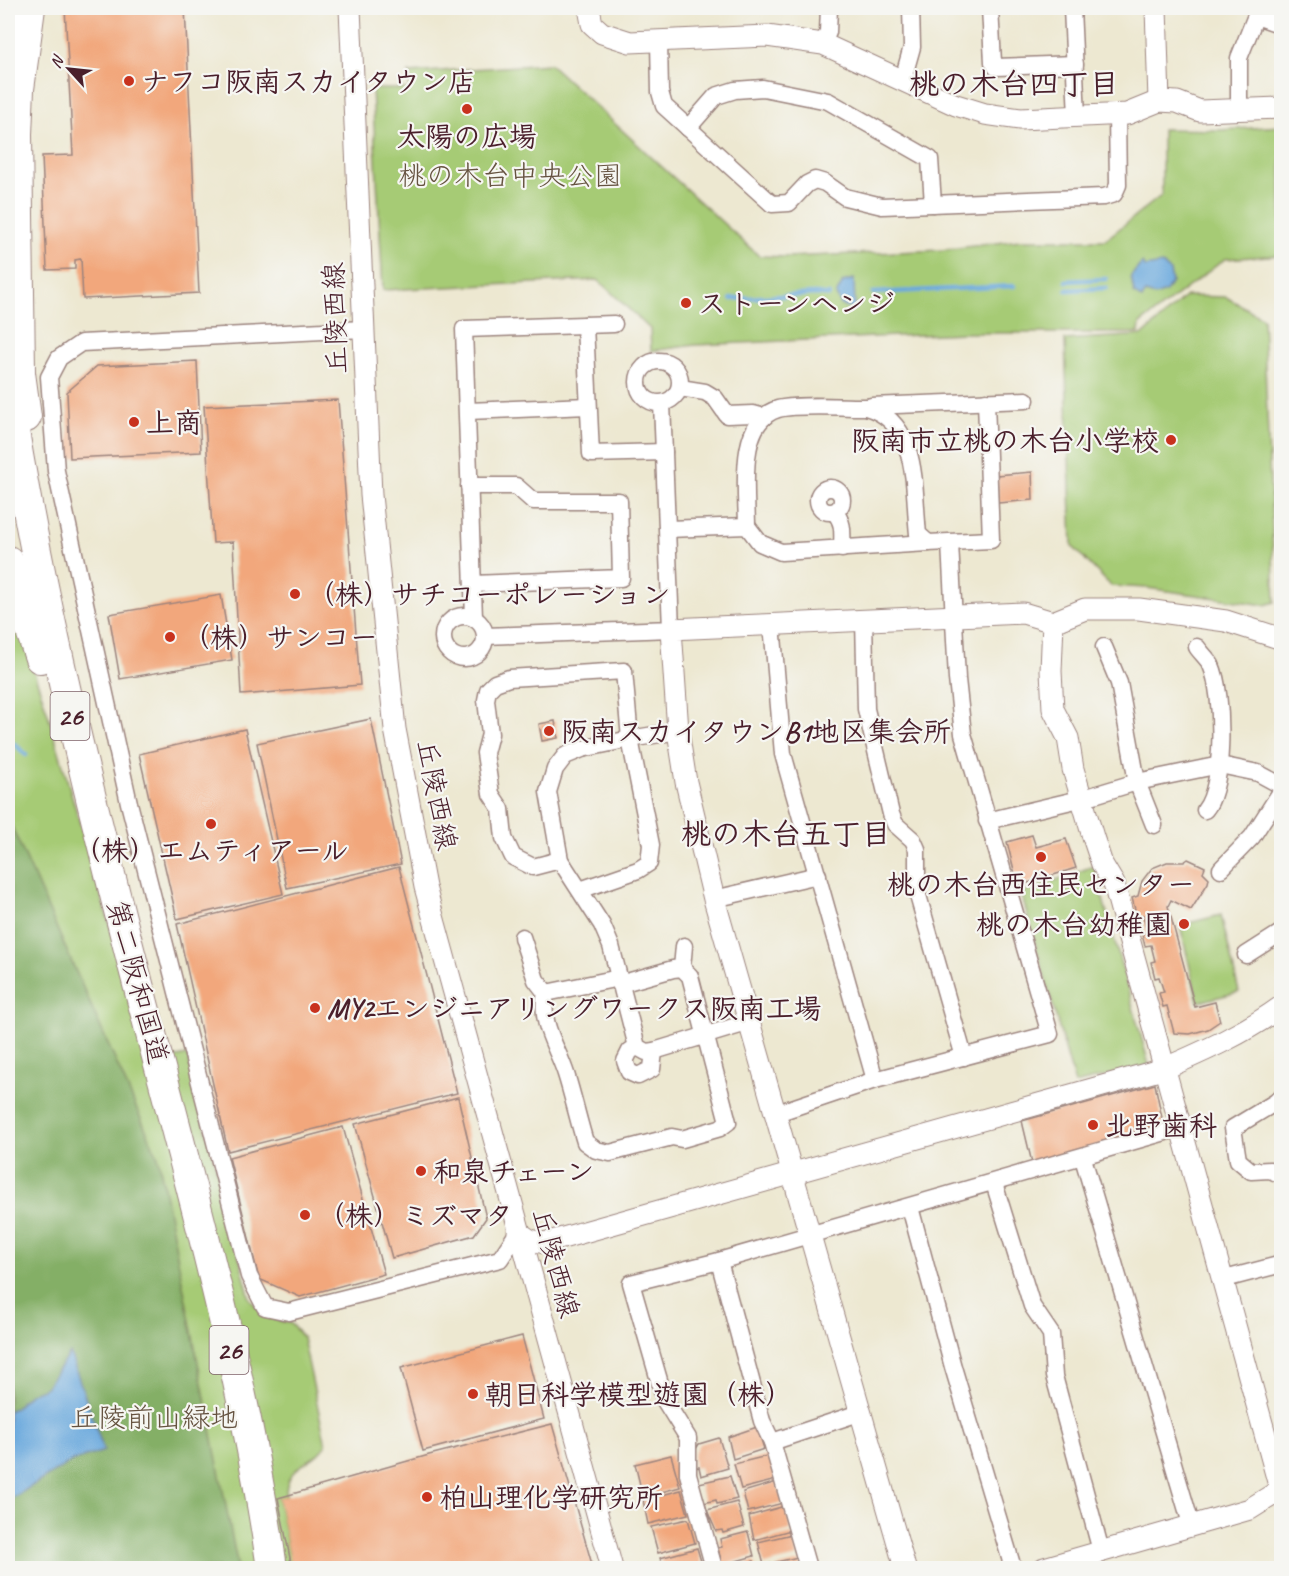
<svg xmlns="http://www.w3.org/2000/svg" width="1289" height="1576" viewBox="0 0 1289 1576" font-family="Caveat,'Klee One',sans-serif">
  <style>
    .green { fill: #a6cb75; stroke: #787550; stroke-width: 1.5 }
    .forest { fill: #84af66; stroke: #676748; stroke-width: 1.5 }
    .water { fill: #6aa9dd; stroke: #5a6484; stroke-width: 1.5 }
    .lines { fill: none; stroke-linecap: round; stroke-linejoin: round }
    .stream { stroke: #6aa9dd; stroke-width: 4.5 }
    .building { fill: #f2a77b }
    .minor-casing { stroke: #9c847e; stroke-width: 19 }
    .tertiary-casing { stroke: #9c847e; stroke-width: 23 }
    .motorway-casing { stroke: #9c847e; stroke-width: 32 }
    .minor { stroke: #fff; stroke-width: 16 }
    .tertiary { stroke: #fff; stroke-width: 21 }
    .motorway { stroke: #fff; stroke-width: 30 }
    .poi-dot { fill: #c8321e; stroke: #f6f6f2; stroke-width: 2 }
    .labels { text-anchor: middle; dominant-baseline: central; stroke-width: 4.5; stroke-linejoin: round; paint-order: stroke }
    .shield { fill: #f6f6f2; stroke: #7e6067; stroke-width: 1.5 }
    .shield-label { font-size: 27px; font-weight: bold; fill: #4a1f2b }
    .poi-label { font-size: 28px; font-weight: bold; fill: #4a1f2b; stroke: #f6f6f2; text-anchor: start }
    .park-label { font-size: 28px; fill: #665341; stroke: #f6f6f2 }
    .street-label { font-size: 28px; fill: #4a1f2b; stroke: #f6f6f2 }
    .neighbourhood-label { font-size: 30px; font-weight: bold; fill: #4a1f2b; stroke: #f6f6f2 }
  </style>
  <rect width="100%" height="100%" fill="#f6f6f2"/>
  <filter id="ink" filterUnits="userSpaceOnUse"><feTurbulence type="fractalNoise" baseFrequency=".0167" numOctaves="2"/><feDisplacementMap in="SourceGraphic" scale="12" xChannelSelector="R" yChannelSelector="G"/><feConvolveMatrix kernelMatrix="1 2 1 2 8 2 1 2 1" color-interpolation-filters="sRGB"/></filter>
  <filter id="wash" filterUnits="userSpaceOnUse"><feTurbulence type="fractalNoise" baseFrequency=".008" numOctaves="4" result="noise"/><feDisplacementMap in="SourceGraphic" scale="24" xChannelSelector="R" yChannelSelector="G"/><feGaussianBlur stdDeviation="1.35" result="paint"/><feColorMatrix in="noise" values="0 0 0 0 0 0 0 0 0 0 0 0 0 0 0 0 0 1.4 0 .05"/><feComposite in="paint" operator="in"/></filter>
  <g filter="url(#wash)">
    <rect width="100%" height="100%" fill="#ede8d1"/>
    <g class="green">
      <path d="M550 64 759 256 787 257 942 250 1020 240H1105L1162 195V129L1220 130 1281 126V255L1225 259 1140 324 1139 333H964L695 345 651 351 650 329 598 280 383 290 372 89H409V73Z"/>
      <path d="M1186 296 1226 297 1263 318 1275 602 1265 605 1147 588 1111 586 1072 546 1065 340 1143 335Z"/>
      <path d="M8 593 48 714 150 1063 187 1055 250 1299C261 1313 272 1321 290 1323L303 1338 326 1445C314 1465 285 1463 286 1496L278 1498 292 1568H8Z"/>
      <path d="M1096 865V874L1149 1065 1075 1084 1021 893Z"/>
      <path d="M1221 915 1239 992 1198 1002 1180 925Z"/>
    </g>
    <path class="forest" d="M8 818 158 1157 238 1568H8Z"/>
    <g class="water">
      <path d="M1142 263 1145 267 1162 264 1170 271 1172 282 1166 292 1155 296 1145 293 1142 299 1134 293 1131 276Z"/>
      <path d="M854 279 855 309 841 305 836 295 843 282Z"/>
      <path d="M70 1353 104 1451 70 1462 8 1501V1411L15 1408 29 1394 45 1388Z"/>
    </g>
    <g class="lines">
      <g class="stream">
        <path d="M1066 281 1106 279"/>
        <path d="M1066 290 1106 288"/>
        <path d="M873 293 1014 286"/>
        <path d="M731 299C758 297 788 296 815 294 820 294 824 296 829 295"/>
        <path d="M8 745 15 744 26 755"/>
        <path d="M8 770V777"/>
      </g>
    </g>
    <g id="blocks">
      <g class="building">
        <path d="M65 8H185L199 293 83 299 81 259 75 260V269L47 270 42 156 73 155Z"/>
        <path d="M197 361 201 452 70 458 67 392 97 366Z"/>
        <path d="M338 400 360 685 241 695 233 542 213 543 204 406Z"/>
        <path d="M1032 472 1033 500 998 503 997 475Z"/>
        <path d="M221 595 232 660 120 679 109 614Z"/>
        <path d="M371 719 401 864 287 888 257 743Z"/>
        <path d="M555 721 558 738 542 741 539 724Z"/>
        <path d="M245 729 283 894 177 919 139 754Z"/>
        <path d="M1032 835 1036 847 1066 839 1076 868 1018 886 1007 842Z"/>
        <path d="M1188 859 1205 867 1203 872 1209 878 1208 883 1191 910 1171 900 1168 906 1195 1007 1215 1002 1220 1021 1208 1029 1190 1034 1174 1033 1167 1006 1163 1007 1159 993 1164 992 1159 977 1155 978 1151 962 1155 961 1151 945 1145 946 1142 934 1147 932 1143 915 1137 917 1132 898 1138 896 1142 881 1152 868 1167 862H1184Z"/>
        <path d="M399 867 457 1093 228 1151 177 924Z"/>
        <path d="M1155 1084 1164 1128 1032 1163 1022 1121Z"/>
        <path d="M458 1097 486 1218 474 1235 392 1258 355 1124Z"/>
        <path d="M343 1127 384 1274 300 1297 259 1279 229 1157Z"/>
        <path d="M522 1336 544 1419 423 1451 401 1368Z"/>
        <path d="M552 1424 593 1568H292L278 1498 429 1455Z"/>
        <path d="M757 1427 764 1449 733 1459 728 1437Z"/>
        <path d="M719 1438 728 1468 701 1476 699 1467 694 1468 693 1454 699 1444Z"/>
        <path d="M671 1455 680 1487 643 1497 635 1464Z"/>
        <path d="M771 1455 776 1480 741 1489 734 1464Z"/>
        <path d="M730 1476 737 1499 717 1504 716 1500 704 1503 699 1483Z"/>
        <path d="M777 1482 783 1503 748 1512 743 1492Z"/>
        <path d="M681 1490 688 1514 648 1524 643 1500Z"/>
        <path d="M737 1502 744 1527 723 1533 722 1530 716 1531 707 1510Z"/>
        <path d="M785 1506 791 1530 754 1540 749 1516Z"/>
        <path d="M688 1519 695 1543 658 1553 651 1527Z"/>
        <path d="M748 1532 754 1556 722 1565 718 1548 722 1547 720 1539Z"/>
        <path d="M792 1534 798 1557 764 1565 758 1542Z"/>
        <path d="M697 1548 703 1568H663L660 1558Z"/>
        <path d="M754 1561 756 1568H731Z"/>
        <path d="M800 1562 801 1568H775Z"/>
      </g>
    </g>
  </g>
  <g filter="url(#ink)">
    <use href="#blocks" fill-opacity="0" stroke="#9c847e" stroke-width="1.5"/>
    <g class="lines">
      <g class="minor-casing">
        <g id="minor">
          <path d="M990 8 993 62 996 67 1075 64"/>
          <path d="M1072 8 1077 117"/>
          <path d="M1256 16 1282 25"/>
          <path d="M659 41 660 92 664 106 772 204 789 203 807 184 815 180 825 183 845 197 882 206 1104 197 1114 194 1118 185 1117 115"/>
          <path d="M823 44 828 32 829 8"/>
          <path d="M903 79 912 47 911 8"/>
          <path d="M1239 110V58L1259 8"/>
          <path d="M688 128 716 96 735 90 763 88 828 101 930 159 933 204"/>
          <path d="M585 325 591 454 664 452"/>
          <path d="M364 329 81 343 59 358 49 377 56 471 129 803 249 1276 265 1307 289 1312 500 1259 518 1232"/>
          <circle cx="659" cy="382" r="21"/>
          <path d="M680 388 705 392 715 398 727 415 753 414 764 417"/>
          <path d="M871 406 1026 400"/>
          <path d="M468 411 588 406"/>
          <path d="M469 486H516L533 501H619L621 578 473 584"/>
          <circle cx="830" cy="500" r="12"/>
          <path d="M834 512C845 522 842 536 842 549"/>
          <path d="M747 526C747 494 736 421 778 409 795 404 845 407 866 407 920 422 913 489 918 534L928 543 991 540 986 401"/>
          <path d="M668 529 747 526 760 543 781 552 928 543"/>
          <circle cx="464" cy="637" r="21"/>
          <path d="M474 618 464 329 614 324"/>
          <path d="M864 619 866 709 891 814 895 824 913 840 917 849V892L964 1057"/>
          <path d="M772 624 783 754 875 1080"/>
          <path d="M486 636 671 629 662 403"/>
          <path d="M1104 647 1119 683 1137 782 1154 825"/>
          <path d="M1197 647C1201 653 1208 659 1211 665 1224 694 1225 786 1205 810"/>
          <path d="M678 731 630 739 582 749 565 756 555 769 548 792 560 860 602 925 611 946 637 1047 646 1052 654 1051 750 1022"/>
          <path d="M987 821 1084 798 1137 782 1220 765 1258 773 1282 786"/>
          <path d="M560 860 533 867 513 857 504 838 501 809 491 794 485 753 490 734 486 700 488 690 495 683 509 678 624 671 630 739 651 845 649 863 638 870 580 890"/>
          <path d="M1221 869 1252 837 1282 790"/>
          <path d="M714 899 818 875"/>
          <path d="M522 937 536 980 546 993"/>
          <path d="M1246 955 1282 932"/>
          <path d="M682 968 684 946"/>
          <path d="M619 978 546 993C539 1023 557 1046 566 1074 573 1096 578 1119 585 1142L596 1150 610 1153 672 1137 682 1139 720 1128 728 1122 690 976 682 968 673 969 620 984"/>
          <path d="M637 1047 630 1051 625 1061 629 1072 638 1076 652 1069 654 1051"/>
          <path d="M1282 1096 1276 1102 1233 1128 1238 1160 1251 1171 1270 1170 1282 1175"/>
          <path d="M777 1113 875 1080 1050 1034 963 734 957 679 950 543"/>
          <path d="M1083 1158 1191 1524"/>
          <path d="M994 1183 1032 1306 1051 1334 1054 1376 1101 1551"/>
          <path d="M910 1207 953 1367 1013 1568"/>
          <path d="M719 1261 762 1421 772 1442 808 1568"/>
          <path d="M1221 1280 1282 1264"/>
          <path d="M772 1442 859 1413"/>
          <path d="M714 1568 688 1474V1438L665 1401 631 1283 719 1261 1179 1128"/>
        </g>
      </g>
      <g class="tertiary-casing">
        <g id="tertiary">
          <path d="M350 8 371 495 395 729 425 887 612 1568"/>
          <path d="M589 8 592 24 602 33 630 42 767 36 823 44 956 105 985 114 1020 119 1127 114 1159 101 1177 102 1200 111 1282 108"/>
          <path d="M1156 8 1159 101"/>
          <path d="M1053 622 1051 671 1053 709 1068 738 1073 769 1093 837 1102 864 1114 884 1280 1489"/>
          <path d="M518 1232 530 1240 545 1243 1163 1069C1205 1051 1245 1033 1282 1006"/>
          <path d="M905 1568 714 899 686 782 678 731 671 629 1023 613 1053 622 1085 609H1139L1226 621 1282 639"/>
          <path d="M1044 1568 1250 1509 1282 1489"/>
        </g>
      </g>
      <g class="motorway-casing">
        <g id="motorway">
          <path d="M8 394C36 574 78 750 123 926 177 1139 241 1351 272 1568"/>
          <path d="M26 417 20 373 17 134 19 89 30 8"/>
          <path d="M8 561 40 658"/>
        </g>
      </g>
      <use href="#minor" class="minor"/>
      <use href="#tertiary" class="tertiary"/>
      <use href="#motorway" class="motorway"/>
    </g>
  </g>
  <g class="poi-dot">
    <circle cx="129" cy="81" r="6"/>
    <circle cx="467" cy="109" r="6"/>
    <circle cx="686" cy="303" r="6"/>
    <circle cx="134" cy="422" r="6"/>
    <circle cx="1171" cy="440" r="6"/>
    <circle cx="295" cy="594" r="6"/>
    <circle cx="170" cy="637" r="6"/>
    <circle cx="549" cy="731" r="6"/>
    <circle cx="211" cy="824" r="6"/>
    <circle cx="1041" cy="857" r="6"/>
    <circle cx="1184" cy="924" r="6"/>
    <circle cx="315" cy="1008" r="6"/>
    <circle cx="1093" cy="1125" r="6"/>
    <circle cx="421" cy="1171" r="6"/>
    <circle cx="305" cy="1215" r="6"/>
    <circle cx="473" cy="1394" r="6"/>
    <circle cx="427" cy="1497" r="6"/>
  </g>
  <g class="labels">
    <g class="shield">
      <rect x="50.5" y="692" width="39" height="48" rx="4.5"/>
      <rect x="209.5" y="1326" width="39" height="48" rx="4.5"/>
    </g>
    <g class="shield-label">
      <text x="70" y="716">26</text>
      <text x="229" y="1350">26</text>
    </g>
    <g class="poi-label">
      <text x="141" y="81">ナフコ阪南スカイタウン店</text>
      <text x="467" y="136" text-anchor="middle">太陽の広場</text>
      <text x="698" y="303">ストーンヘンジ</text>
      <text x="146" y="422">上商</text>
      <text x="1159" y="440" text-anchor="end">阪南市立桃の木台小学校</text>
      <text x="307" y="594">（株）サチコーポレーション</text>
      <text x="182" y="637">（株）サンコー</text>
      <text x="561" y="731">阪南スカイタウンB1地区集会所</text>
      <text x="211" y="850" text-anchor="middle">（株）エムティアール</text>
      <text x="1041" y="884" text-anchor="middle">桃の木台西住民センター</text>
      <text x="1172" y="924" text-anchor="end">桃の木台幼稚園</text>
      <text x="327" y="1008">MY2エンジニアリングワークス阪南工場</text>
      <text x="1105" y="1125">北野歯科</text>
      <text x="433" y="1171">和泉チェーン</text>
      <text x="317" y="1215">（株）ミズマタ</text>
      <text x="485" y="1394">朝日科学模型遊園（株）</text>
      <text x="439" y="1497">柏山理化学研究所</text>
    </g>
    <g class="park-label">
      <text x="510" y="175">桃の木台中央公園</text>
      <text x="154" y="1417">丘陵前山緑地</text>
    </g>
    <g class="street-label">
      <text transform="translate(335 318) rotate(-92)">丘陵西線</text>
      <text transform="translate(437 795) rotate(79)">丘陵西線</text>
      <text transform="translate(138 982) rotate(75)">第二阪和国道</text>
      <text transform="translate(556 1263) rotate(75)">丘陵西線</text>
    </g>
    <g class="neighbourhood-label">
      <text x="1014" y="84">桃の木台四丁目</text>
      <text x="786" y="834">桃の木台五丁目</text>
    </g>
  </g>
  <rect width="1289" height="1576" fill="none" stroke="#f6f6f2" stroke-width="30"/>
  <g transform="translate(69 69) rotate(297)" stroke="#f6f6f2" stroke-width="4.5" paint-order="stroke">
  <path d="M0-4.5L10 22L0 15L-10 22Z" fill="#4a1f2b"/>
  <text y="-9" font-size="16" font-weight="bold" text-anchor="middle" fill="#4a1f2b">N</text>
  </g>
</svg>
